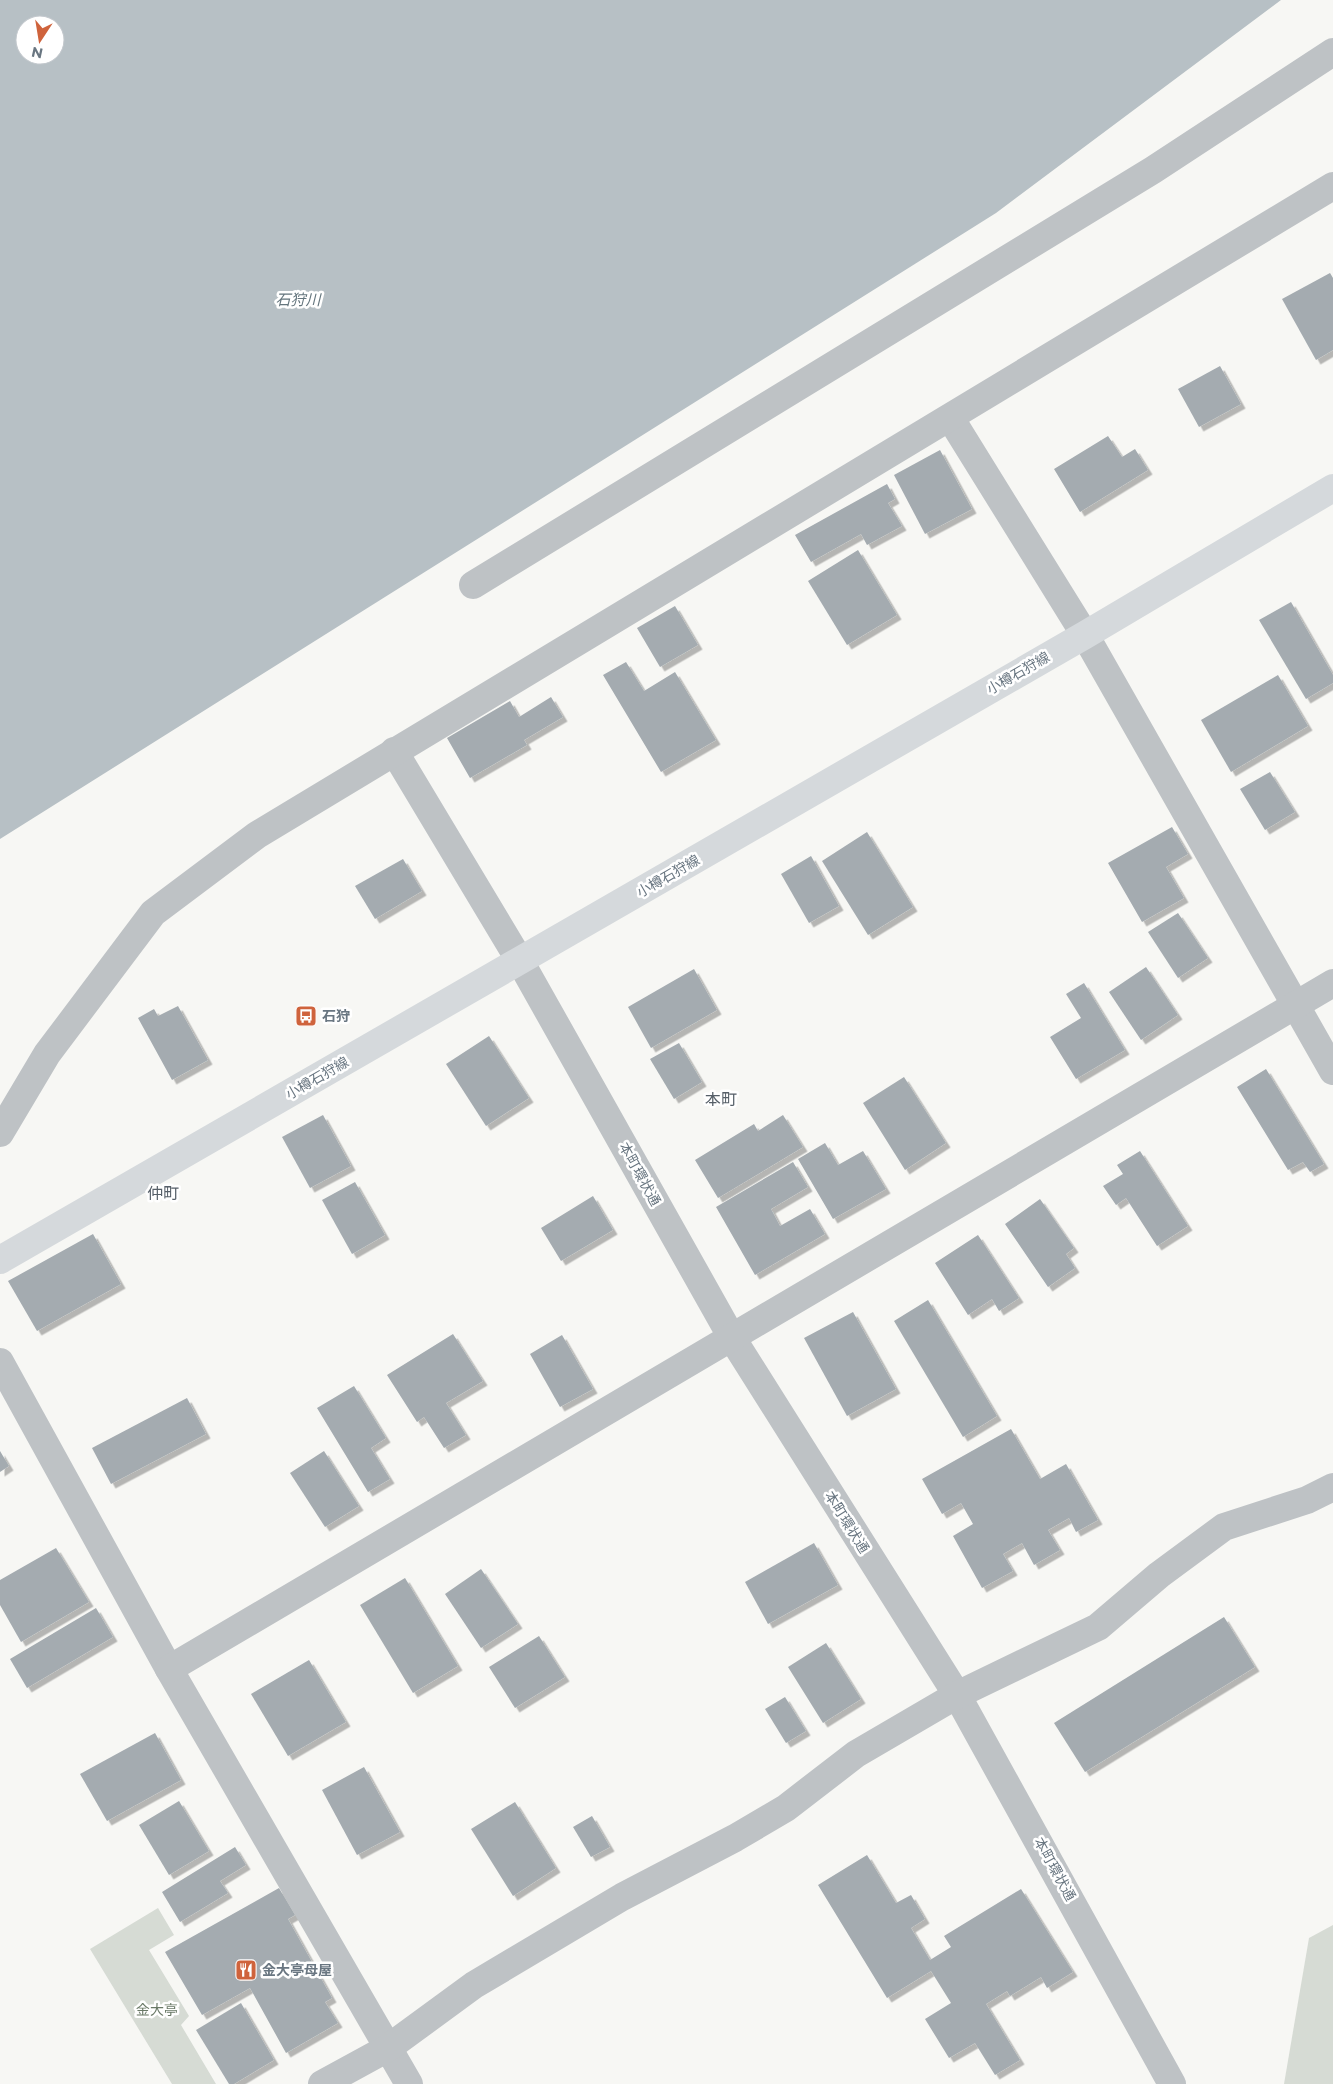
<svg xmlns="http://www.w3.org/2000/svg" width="1333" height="2084" viewBox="0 0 1333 2084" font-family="Montserrat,'Noto Sans JP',sans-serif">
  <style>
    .green { fill: #d6dbd4 }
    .water { fill: #b7c0c5; fill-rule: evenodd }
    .building { fill: #a4abb0; filter: url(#shadow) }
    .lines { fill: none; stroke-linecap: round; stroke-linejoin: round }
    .minor { stroke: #bec2c5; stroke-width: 28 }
    .major { stroke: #d5d9dc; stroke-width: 28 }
    .labels { text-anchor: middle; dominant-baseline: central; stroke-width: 5; stroke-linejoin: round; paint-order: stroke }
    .street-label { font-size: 14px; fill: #697681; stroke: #fff }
    .poi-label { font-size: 14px; font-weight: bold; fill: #697681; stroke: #fff; text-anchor: start }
    .park-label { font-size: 14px; fill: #6a7967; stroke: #fff }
    .water-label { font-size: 15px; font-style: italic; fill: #65767e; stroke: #fff }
    .quarter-label { font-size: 16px; fill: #565f68; stroke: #fff }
  </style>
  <defs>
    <filter id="shadow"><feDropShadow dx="4.5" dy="4.5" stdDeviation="0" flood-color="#0004"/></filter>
  </defs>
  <rect width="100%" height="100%" fill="#f7f7f4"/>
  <g class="green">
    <path d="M158 1908 174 1935 149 1950 189 2016 181 2025 216 2084H172L90 1949Z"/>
    <path d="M1333 1925V2084H1284L1309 1938Z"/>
  </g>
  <path class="water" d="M0 0H1281L996 213 0 839ZM25 25H55V55H25Z"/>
  <g class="building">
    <path d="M1330 273 1333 278V350L1316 360 1282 299Z"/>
    <path d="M1220 366 1241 404 1199 427 1178 389Z"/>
    <path d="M1108 436 1122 457 1135 449 1148 470 1080 512 1054 469Z"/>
    <path d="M940 450 972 509 925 534 894 475Z"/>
    <path d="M887 484 895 499 888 503 902 526 867 545 861 534 811 562 795 535Z"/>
    <path d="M858 550 897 615 847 645 808 581Z"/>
    <path d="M1291 602 1333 675V683L1306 699 1259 620Z"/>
    <path d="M675 606 698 645 660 667 637 628Z"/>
    <path d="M626 662 644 691 675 672 716 740 661 772 603 675Z"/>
    <path d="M1278 675 1308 726 1231 772 1201 720Z"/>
    <path d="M551 697 563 717 524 740 527 745 470 778 447 738 510 701 519 717Z"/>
    <path d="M1270 772 1295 812 1265 830 1240 789Z"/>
    <path d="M1172 827 1188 854 1166 867 1184 898 1142 922 1108 863Z"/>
    <path d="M867 832 913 907 868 935 822 861Z"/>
    <path d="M811 856 839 906 809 923 781 874Z"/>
    <path d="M403 859 422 891 375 919 355 886Z"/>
    <path d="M1178 913 1208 958 1178 978 1148 932Z"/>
    <path d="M1146 967 1178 1015 1141 1040 1109 992Z"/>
    <path d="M694 969 717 1010 651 1048 628 1007Z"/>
    <path d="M1084 983 1125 1050 1076 1079 1050 1037 1081 1018 1066 994Z"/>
    <path d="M178 1006 208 1060 172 1080 138 1018 154 1009 158 1016Z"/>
    <path d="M489 1036 529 1098 486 1126 446 1064Z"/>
    <path d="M679 1043 702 1082 674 1099 650 1059Z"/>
    <path d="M1266 1069 1324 1164 1310 1172 1303 1162 1288 1170 1237 1087Z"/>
    <path d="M904 1077 946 1143 905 1170 863 1103Z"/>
    <path d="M323 1115 351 1166 310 1188 282 1137Z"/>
    <path d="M783 1115 803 1147 718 1198 695 1160 754 1124 758 1131Z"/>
    <path d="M825 1143 838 1165 863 1151 886 1189 833 1219 798 1159Z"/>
    <path d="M1140 1151 1188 1226 1157 1246 1126 1198 1116 1205 1103 1186 1123 1174 1117 1165Z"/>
    <path d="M793 1162 808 1187 771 1209 780 1226 810 1209 825 1234 755 1275 716 1207Z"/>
    <path d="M355 1182 385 1235 352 1254 322 1200Z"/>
    <path d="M593 1196 613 1230 561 1261 541 1228Z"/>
    <path d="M1040 1199 1074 1248 1066 1254 1075 1268 1048 1287 1005 1224Z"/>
    <path d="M93 1234 121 1284 37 1331 8 1281Z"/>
    <path d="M978 1235 1019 1298 999 1311 992 1299 968 1315 935 1263Z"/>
    <path d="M928 1300 997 1416 963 1437 894 1321Z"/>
    <path d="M853 1312 896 1389 847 1416 804 1338Z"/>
    <path d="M453 1334 483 1381 446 1403 466 1435 444 1448 424 1417 417 1422 387 1375Z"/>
    <path d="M562 1335 593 1389 560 1407 530 1354Z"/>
    <path d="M354 1386 386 1438 371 1448 390 1479 368 1492 317 1408Z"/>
    <path d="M187 1398 206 1434 111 1484 92 1448Z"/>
    <path d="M1011 1429 1040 1479 1066 1464 1098 1520 1076 1532 1069 1518 1048 1530 1060 1550 1034 1565 1022 1543 1003 1554 1013 1571 982 1588 953 1536 973 1524 961 1503 942 1514 922 1479Z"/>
    <path d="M0 1451 9 1466 0 1472Z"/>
    <path d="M324 1451 359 1506 325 1527 290 1473Z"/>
    <path d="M814 1543 838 1585 768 1624 745 1582Z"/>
    <path d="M56 1548 89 1602 21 1642 0 1605V1580Z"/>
    <path d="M481 1569 518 1624 481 1648 445 1594Z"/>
    <path d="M405 1578 458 1666 413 1693 360 1605Z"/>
    <path d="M96 1608 113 1637 27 1688 10 1659Z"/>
    <path d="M1224 1617 1255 1667 1085 1772 1054 1723Z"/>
    <path d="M539 1636 565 1677 515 1708 489 1667Z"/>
    <path d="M826 1643 861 1699 823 1723 788 1667Z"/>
    <path d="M309 1660 346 1722 288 1756 251 1694Z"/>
    <path d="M785 1697 806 1731 786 1743 765 1709Z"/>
    <path d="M155 1733 181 1780 107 1821 80 1774Z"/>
    <path d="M364 1767 400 1832 357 1855 322 1790Z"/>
    <path d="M179 1801 209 1851 169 1875 139 1825Z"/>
    <path d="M515 1802 556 1868 513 1896 471 1829Z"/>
    <path d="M592 1816 610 1847 591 1857 573 1827Z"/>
    <path d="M235 1847 246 1865 220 1881 228 1893 180 1922 162 1892Z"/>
    <path d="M867 1855 896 1903 911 1895 925 1919 911 1928 930 1960 951 1947 944 1936 1021 1889 1073 1972 1047 1988 1041 1977 1010 1996 1007 1991 986 2004 1020 2060 995 2075 975 2043 949 2058 925 2019 951 2003 931 1971 887 1998 818 1885Z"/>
    <path d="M279 1888 295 1915 288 1919 332 1998 325 2002 338 2023 286 2053 250 1988 202 2015 165 1952Z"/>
    <path d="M241 2003 274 2060 234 2084H229L196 2030Z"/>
  </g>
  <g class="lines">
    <g class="minor">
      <path d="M951 419 1085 635 1333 1071"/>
      <path d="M473 585 1153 170 1333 52"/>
      <path d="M394 751 520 961 732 1338 957 1695 1172 2084"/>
      <path d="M0 1133 47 1054 153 913 257 835 1333 186"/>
      <path d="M0 1362 169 1669 409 2084"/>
      <path d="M169 1669 1333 983"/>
      <path d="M322 2084 388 2048 474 1985 622 1897 735 1838 786 1808 856 1754 957 1695 1098 1627 1159 1575 1224 1527 1307 1500 1333 1487"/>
    </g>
    <path class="major" d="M0 1260 1085 635 1333 488"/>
  </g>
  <defs>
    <g id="bus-square" transform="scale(1.125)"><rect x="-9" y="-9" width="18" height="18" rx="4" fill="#cf633c" stroke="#fff"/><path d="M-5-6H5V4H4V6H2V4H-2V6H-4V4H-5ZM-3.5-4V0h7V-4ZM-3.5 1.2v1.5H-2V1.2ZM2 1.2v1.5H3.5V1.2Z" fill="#fff"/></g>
    <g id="restaurant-square" transform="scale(1.125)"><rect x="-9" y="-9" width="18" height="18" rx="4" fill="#cf633c" stroke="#fff"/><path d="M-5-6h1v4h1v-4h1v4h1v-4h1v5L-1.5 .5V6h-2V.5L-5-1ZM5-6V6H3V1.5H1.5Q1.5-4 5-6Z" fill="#fff"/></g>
  </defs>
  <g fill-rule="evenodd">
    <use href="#bus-square" x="306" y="1016"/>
    <use href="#restaurant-square" x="246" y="1970"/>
  </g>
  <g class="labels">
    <g class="street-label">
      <text transform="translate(1018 673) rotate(-30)">小樽石狩線</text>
      <text transform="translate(668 876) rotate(-30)">小樽石狩線</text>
      <text transform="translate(317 1078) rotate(-30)">小樽石狩線</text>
      <text transform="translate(640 1174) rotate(61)">本町環状通</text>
      <text transform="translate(847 1522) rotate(58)">本町環状通</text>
      <text transform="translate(1055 1869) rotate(61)">本町環状通</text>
    </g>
    <g class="poi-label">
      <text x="322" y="1016">石狩</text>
      <text x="262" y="1970">金大亭母屋</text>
    </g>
    <g class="park-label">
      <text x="157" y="2010">金大亭</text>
    </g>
    <g class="water-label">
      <text x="298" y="299">石狩川</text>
    </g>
    <g class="quarter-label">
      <text x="721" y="1099">本町</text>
      <text x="163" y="1193">仲町</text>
    </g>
  </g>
  <g transform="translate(40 40) rotate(192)"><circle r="24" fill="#ffffff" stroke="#c3c8cd"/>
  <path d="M0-4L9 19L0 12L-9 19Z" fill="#cf633c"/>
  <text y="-8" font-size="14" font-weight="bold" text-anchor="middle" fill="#697681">N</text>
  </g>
</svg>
